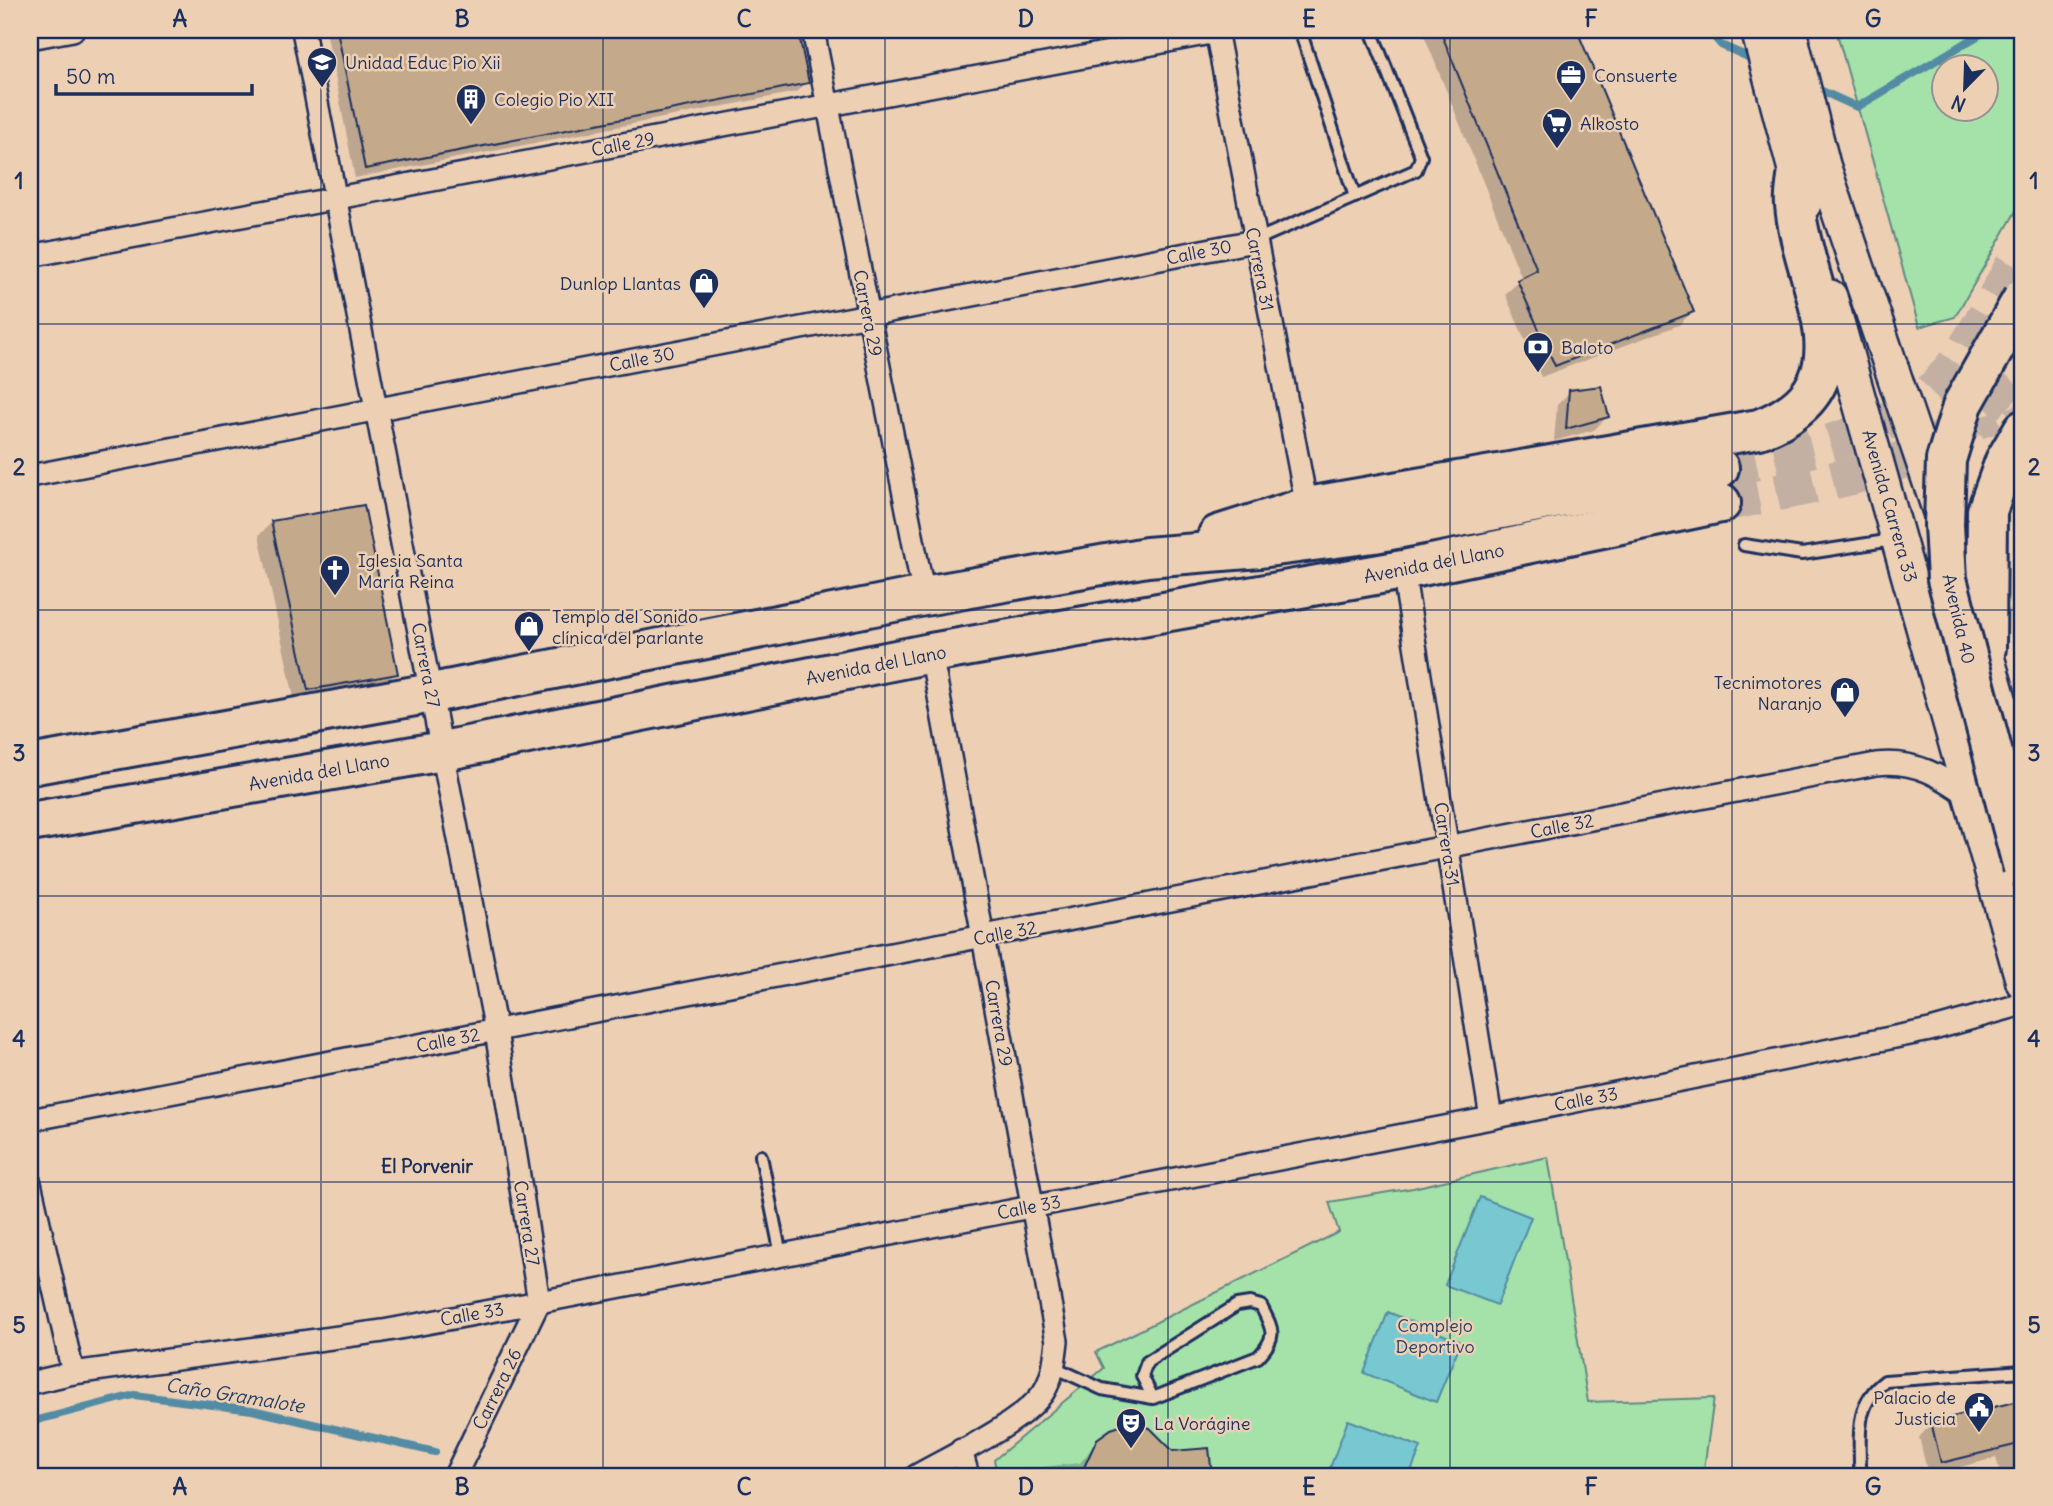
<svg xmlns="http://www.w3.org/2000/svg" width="2053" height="1506" viewBox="0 0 2053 1506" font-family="Delius,sans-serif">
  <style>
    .green { fill: #a4e2a9; stroke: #608884; stroke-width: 2; fill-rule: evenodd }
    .water { fill: #78c8d2; stroke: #538ba4; stroke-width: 2 }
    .shadow { fill: #0003 }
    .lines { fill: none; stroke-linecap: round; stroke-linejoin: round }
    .stream { stroke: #538ba4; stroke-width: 8 }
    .building { fill: #c4aa8b; stroke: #1b2f5e; stroke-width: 2 }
    .street-tunnel { stroke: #c3b0a3; stroke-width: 21; stroke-dasharray: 21 10; stroke-linecap: butt }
    .highway-tunnel { stroke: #c3b0a3; stroke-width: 38; stroke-dasharray: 38 19; stroke-linecap: butt }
    .lane-casing { stroke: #1b2f5e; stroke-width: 16 }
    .street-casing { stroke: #1b2f5e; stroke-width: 26 }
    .primary-casing { stroke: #1b2f5e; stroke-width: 38 }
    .highway-casing { stroke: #1b2f5e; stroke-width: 44 }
    .lane { stroke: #edd0b4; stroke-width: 10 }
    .street { stroke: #edd0b4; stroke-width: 21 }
    .primary { stroke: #edd0b4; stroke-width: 33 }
    .highway { stroke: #edd0b4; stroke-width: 38 }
    .highway-bridge-casing { stroke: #1b2f5e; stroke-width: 44; stroke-linecap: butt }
    .highway-bridge { stroke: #edd0b4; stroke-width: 38 }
    .grid { fill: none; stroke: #1b2f5e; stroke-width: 2; stroke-opacity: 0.55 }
    .labels { text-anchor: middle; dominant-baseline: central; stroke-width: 5; stroke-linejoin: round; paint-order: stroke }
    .poi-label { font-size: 18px; fill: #1b2f5e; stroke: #edd0b4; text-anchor: start }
    .street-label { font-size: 18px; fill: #1b2f5e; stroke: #edd0b4 }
    .park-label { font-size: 18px; fill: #294166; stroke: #edd0b4 }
    .neighbourhood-label { font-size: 19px; font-weight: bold; fill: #1b2f5e; stroke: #edd0b4 }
    .water-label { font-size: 19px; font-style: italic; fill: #243e6a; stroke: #edd0b4 }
    .neatline { fill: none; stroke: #1b2f5e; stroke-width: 2.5 }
    .grid-label { font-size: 23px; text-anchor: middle; font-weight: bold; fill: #1b2f5e }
  </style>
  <rect width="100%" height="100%" fill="#edd0b4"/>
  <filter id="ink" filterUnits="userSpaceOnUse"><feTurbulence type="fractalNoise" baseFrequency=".0143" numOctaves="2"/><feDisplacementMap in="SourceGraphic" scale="14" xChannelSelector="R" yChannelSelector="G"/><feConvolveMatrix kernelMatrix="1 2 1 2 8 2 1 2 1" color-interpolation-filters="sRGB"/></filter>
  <g filter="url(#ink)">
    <g class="green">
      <path d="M1836 30H2023V199L1955 317 1919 327ZM1944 66H1986V108H1944Z"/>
      <path d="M1548 1157 1588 1402 1714 1398 1703 1476H998L994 1460 1104 1368 1096 1352 1339 1232 1329 1202 1413 1188Z"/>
    </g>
    <g class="water">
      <path d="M1480 1197 1531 1217 1497 1305 1445 1285Z"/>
      <path d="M1388 1312 1461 1342 1436 1402 1364 1373Z"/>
      <path d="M1348 1420 1421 1447 1409 1476H1327Z"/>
    </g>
    <g class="shadow">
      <path d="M326 30H796L807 82 797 92 355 178Z"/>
      <path d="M1422 30H1575L1692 312 1679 325 1541 377 1505 294 1522 279Z"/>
      <path d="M1570 392 1607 417 1594 430 1554 441 1557 405Z"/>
      <path d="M272 522 396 673 383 686 295 702 259 535Z"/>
      <path d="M2023 1401V1476H2001L1996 1458 1928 1475 1919 1437 1932 1424Z"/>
      <path d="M1098 1441 1172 1453 1207 1450 1210 1476H1017L1024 1469 1080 1463Z"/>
    </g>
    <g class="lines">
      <g class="stream">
        <path d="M1708 30 1721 45 1757 61"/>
        <path d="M1813 87 1857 107 1986 31H2023"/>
        <path d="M30 1422 134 1395 252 1410 435 1452"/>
        <path d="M486 1472 496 1476"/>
      </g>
    </g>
    <g class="building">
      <path d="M337 30H798L809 83 365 169Z"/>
      <path d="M1440 30H1577L1694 312 1555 366 1517 280 1537 270Z"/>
      <path d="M1601 386 1609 417 1566 429 1569 390Z"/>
      <path d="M364 505 398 674 308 690 271 521Z"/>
      <path d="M2023 1400V1443L1941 1463 1931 1422Z"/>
      <path d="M1126 1424 1150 1428 1173 1451 1209 1448 1212 1476H1080L1097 1439 1111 1429Z"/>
    </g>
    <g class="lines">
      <path class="street-tunnel" d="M1950 438 2023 414"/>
      <g class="highway-tunnel">
        <path d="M1719 468C1788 457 1893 435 1941 382 1970 351 2000 288 2023 250"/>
        <path d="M1721 503C1787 489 1885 477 1942 440 1972 419 2001 390 2023 362"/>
      </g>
      <g class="lane-casing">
        <g id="lane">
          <path d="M1300 30 1355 197"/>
          <path d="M1256 240 1416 170 1421 157 1371 30"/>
          <path d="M1744 545 1802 554 1893 540"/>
          <path d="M761 1156 781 1255"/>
          <path d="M1054 1367 1102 1389 1153 1398 1258 1357C1278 1336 1273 1330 1261 1306L1250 1303 1237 1305 1147 1362 1142 1376 1153 1398"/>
          <path d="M1860 1476C1861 1439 1852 1406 1885 1381L2023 1371"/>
        </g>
      </g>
      <g class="street-casing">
        <g id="street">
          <path d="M303 30 496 1031 539 1302 455 1476"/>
          <path d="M813 30 924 596"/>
          <path d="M1216 30 1307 507"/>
          <path d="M30 38 73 30"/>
          <path d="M30 256 1216 32"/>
          <path d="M30 476 1254 241"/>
          <path d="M1403 570 1491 1118"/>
          <path d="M30 1120 1876 764C1914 759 1942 776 1972 798"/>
          <path d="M30 1183 73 1373"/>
          <path d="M30 1383 73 1373 383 1331 539 1302 1491 1118 1930 1030 2023 1004"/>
          <path d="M961 1450 968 1476"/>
          <path d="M916 1476C951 1456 1021 1424 1043 1393 1053 1378 1055 1359 1057 1341L931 653"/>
        </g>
      </g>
      <g class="primary-casing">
        <g id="primary">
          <path d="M1758 30 1804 204"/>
          <path d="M1789 30 1823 165 1941 515"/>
          <path d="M1830 297 2023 982"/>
          <path d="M1977 622 2023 782"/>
        </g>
      </g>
      <g class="highway-casing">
        <g id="highway">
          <path d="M1218 535 1307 507 1759 429C1876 384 1802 288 1795 205 1794 196 1796 186 1797 178"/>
          <path d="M1986 648 1987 511 2005 461 2023 430"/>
          <path d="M30 765 432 693 924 596 1147 557 1260 548 1374 533 1719 468"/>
          <path d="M30 822 443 751 931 653 1403 570 1721 503"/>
        </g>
      </g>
      <use href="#lane" class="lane"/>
      <use href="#street" class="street"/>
      <use href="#primary" class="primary"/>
      <use href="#highway" class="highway"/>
      <g class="highway-bridge-casing">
        <path id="highway-bridge" d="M2023 298 1963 404 1946 460 1944 525 1947 579 2023 868"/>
      </g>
      <use href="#highway-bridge" class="highway-bridge"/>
    </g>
  </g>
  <path class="grid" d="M321 30V1476M603 30V1476M885 30V1476M1168 30V1476M1450 30V1476M1732 30V1476M30 324H2023M30 610H2023M30 896H2023M30 1182H2023"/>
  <defs>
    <g id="school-pin" transform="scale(1.575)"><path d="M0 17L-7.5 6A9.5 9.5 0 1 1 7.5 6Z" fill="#1b2f5e" stroke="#edd0b4"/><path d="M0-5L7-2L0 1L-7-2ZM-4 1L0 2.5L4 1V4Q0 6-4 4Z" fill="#fff"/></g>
    <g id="office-pin" transform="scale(1.575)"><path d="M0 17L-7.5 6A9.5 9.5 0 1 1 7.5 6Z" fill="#1b2f5e" stroke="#edd0b4"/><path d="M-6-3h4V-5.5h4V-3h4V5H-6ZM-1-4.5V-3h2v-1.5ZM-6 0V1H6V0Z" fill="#fff"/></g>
    <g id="building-pin" transform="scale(1.575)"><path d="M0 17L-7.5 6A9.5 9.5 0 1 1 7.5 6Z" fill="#1b2f5e" stroke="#edd0b4"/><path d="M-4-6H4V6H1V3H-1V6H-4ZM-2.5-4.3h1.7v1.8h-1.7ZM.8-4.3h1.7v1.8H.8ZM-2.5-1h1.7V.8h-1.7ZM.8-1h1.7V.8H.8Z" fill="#fff"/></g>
    <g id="supermarket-pin" transform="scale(1.575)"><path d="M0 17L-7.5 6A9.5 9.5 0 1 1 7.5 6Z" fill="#1b2f5e" stroke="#edd0b4"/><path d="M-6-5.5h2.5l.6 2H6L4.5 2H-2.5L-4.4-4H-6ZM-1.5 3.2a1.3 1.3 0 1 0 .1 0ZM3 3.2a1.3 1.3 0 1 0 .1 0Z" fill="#fff"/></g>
    <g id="shop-pin" transform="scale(1.575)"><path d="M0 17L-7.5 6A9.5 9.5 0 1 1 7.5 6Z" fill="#1b2f5e" stroke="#edd0b4"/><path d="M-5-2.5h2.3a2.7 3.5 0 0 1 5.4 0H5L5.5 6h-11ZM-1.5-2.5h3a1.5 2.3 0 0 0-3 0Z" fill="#fff"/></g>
    <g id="bank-pin" transform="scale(1.575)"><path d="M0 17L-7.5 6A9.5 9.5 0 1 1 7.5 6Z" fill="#1b2f5e" stroke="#edd0b4"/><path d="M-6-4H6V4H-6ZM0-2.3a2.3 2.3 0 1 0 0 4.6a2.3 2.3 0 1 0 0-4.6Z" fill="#fff"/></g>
    <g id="church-pin" transform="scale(1.575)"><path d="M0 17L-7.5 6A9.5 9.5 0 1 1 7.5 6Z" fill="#1b2f5e" stroke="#edd0b4"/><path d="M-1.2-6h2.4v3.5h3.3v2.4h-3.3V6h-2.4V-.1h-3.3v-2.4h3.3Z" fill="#fff"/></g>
    <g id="civic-pin" transform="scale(1.575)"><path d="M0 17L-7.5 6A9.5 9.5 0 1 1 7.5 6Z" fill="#1b2f5e" stroke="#edd0b4"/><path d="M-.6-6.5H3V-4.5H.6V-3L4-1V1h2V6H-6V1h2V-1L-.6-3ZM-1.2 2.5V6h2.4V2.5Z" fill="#fff"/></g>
    <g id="theatre-pin" transform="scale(1.575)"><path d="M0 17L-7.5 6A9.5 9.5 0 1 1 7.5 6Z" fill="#1b2f5e" stroke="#edd0b4"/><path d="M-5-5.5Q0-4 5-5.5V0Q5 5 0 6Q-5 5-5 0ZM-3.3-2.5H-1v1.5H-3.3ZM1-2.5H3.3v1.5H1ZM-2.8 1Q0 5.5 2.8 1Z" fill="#fff"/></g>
  </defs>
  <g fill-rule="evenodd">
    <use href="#school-pin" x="322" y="62"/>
    <use href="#office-pin" x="1571" y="75"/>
    <use href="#building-pin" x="471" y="99"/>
    <use href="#supermarket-pin" x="1557" y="123"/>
    <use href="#shop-pin" x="704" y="283"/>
    <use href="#bank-pin" x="1538" y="347"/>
    <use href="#church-pin" x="335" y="570"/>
    <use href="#shop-pin" x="529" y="626"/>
    <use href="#shop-pin" x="1845" y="692"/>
    <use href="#civic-pin" x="1979" y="1407"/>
    <use href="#theatre-pin" x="1131" y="1423"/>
  </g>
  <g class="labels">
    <g class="poi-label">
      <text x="345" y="62">Unidad Educ Pio Xii</text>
      <text x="1594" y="75">Consuerte</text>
      <text x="494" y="99">Colegio Pio XII</text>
      <text x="1580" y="123">Alkosto</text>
      <text x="681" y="283" text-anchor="end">Dunlop Llantas</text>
      <text x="1561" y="347">Baloto</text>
      <text x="358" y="560">Iglesia Santa<tspan x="358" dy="21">María Reina</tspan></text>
      <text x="552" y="616">Templo del Sonido<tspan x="552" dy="21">clínica del parlante</tspan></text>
      <text x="1822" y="682" text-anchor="end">Tecnimotores<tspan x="1822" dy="21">Naranjo</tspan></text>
      <text x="1956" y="1397" text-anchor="end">Palacio de<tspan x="1956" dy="21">Justicia</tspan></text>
      <text x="1154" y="1423">La Vorágine</text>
    </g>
    <g class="street-label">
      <text transform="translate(623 144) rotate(-11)">Calle 29</text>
      <text transform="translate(1199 252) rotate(-11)">Calle 30</text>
      <text transform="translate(1260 269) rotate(79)">Carrera 31</text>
      <text transform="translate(868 313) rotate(79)">Carrera 29</text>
      <text transform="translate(642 359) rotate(-11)">Calle 30</text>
      <text transform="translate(1890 506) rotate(74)">Avenida Carrera 33</text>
      <text transform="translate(1434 563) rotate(-11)">Avenida del Llano</text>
      <text transform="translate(1959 619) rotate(77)">Avenida 40</text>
      <text transform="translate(426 665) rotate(79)">Carrera 27</text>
      <text transform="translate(876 665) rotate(-11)">Avenida del Llano</text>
      <text transform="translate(319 772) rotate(-10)">Avenida del Llano</text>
      <text transform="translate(1562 826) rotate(-11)">Calle 32</text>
      <text transform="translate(1447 844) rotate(81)">Carrera 31</text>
      <text transform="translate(1005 933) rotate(-11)">Calle 32</text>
      <text transform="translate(999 1023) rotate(80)">Carrera 29</text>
      <text transform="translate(448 1040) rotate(-11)">Calle 32</text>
      <text transform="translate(1586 1099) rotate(-11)">Calle 33</text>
      <text transform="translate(1029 1207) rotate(-11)">Calle 33</text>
      <text transform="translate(527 1223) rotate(81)">Carrera 27</text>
      <text transform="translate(472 1314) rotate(-10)">Calle 33</text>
      <text transform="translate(497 1389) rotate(-64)">Carrera 26</text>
    </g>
    <g class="park-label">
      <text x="1435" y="1325">Complejo<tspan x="1435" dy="21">Deportivo</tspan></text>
    </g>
    <g class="neighbourhood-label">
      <text x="427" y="1166">El Porvenir</text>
    </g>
    <g class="water-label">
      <text transform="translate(235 1395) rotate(9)">Caño Gramalote</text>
    </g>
  </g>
  <rect width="2053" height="1506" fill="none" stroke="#edd0b4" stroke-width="77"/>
  <g transform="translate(1965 88) rotate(203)"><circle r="33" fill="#edd0b4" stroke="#999092" stroke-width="2"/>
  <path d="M0-5L12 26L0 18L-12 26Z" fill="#1b2f5e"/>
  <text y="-10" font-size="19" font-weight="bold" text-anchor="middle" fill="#1b2f5e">N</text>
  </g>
  <path d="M56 84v10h196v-10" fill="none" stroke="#1b2f5e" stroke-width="3.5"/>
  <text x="66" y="84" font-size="21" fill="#1b2f5e" stroke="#edd0b4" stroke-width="5" paint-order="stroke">50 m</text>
  <rect x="38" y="38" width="1976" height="1430" class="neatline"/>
  <g class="grid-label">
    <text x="180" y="27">A</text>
    <text x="462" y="27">B</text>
    <text x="744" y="27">C</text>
    <text x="1026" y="27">D</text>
    <text x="1309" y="27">E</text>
    <text x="1591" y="27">F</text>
    <text x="1873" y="27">G</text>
    <text x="19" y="189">1</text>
    <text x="2034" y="189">1</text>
    <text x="19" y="475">2</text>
    <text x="2034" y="475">2</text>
    <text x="19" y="761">3</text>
    <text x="2034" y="761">3</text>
    <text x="19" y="1047">4</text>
    <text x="2034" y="1047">4</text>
    <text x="19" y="1333">5</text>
    <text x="2034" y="1333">5</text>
    <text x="180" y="1495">A</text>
    <text x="462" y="1495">B</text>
    <text x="744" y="1495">C</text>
    <text x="1026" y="1495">D</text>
    <text x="1309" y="1495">E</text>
    <text x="1591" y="1495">F</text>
    <text x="1873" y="1495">G</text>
  </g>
</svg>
